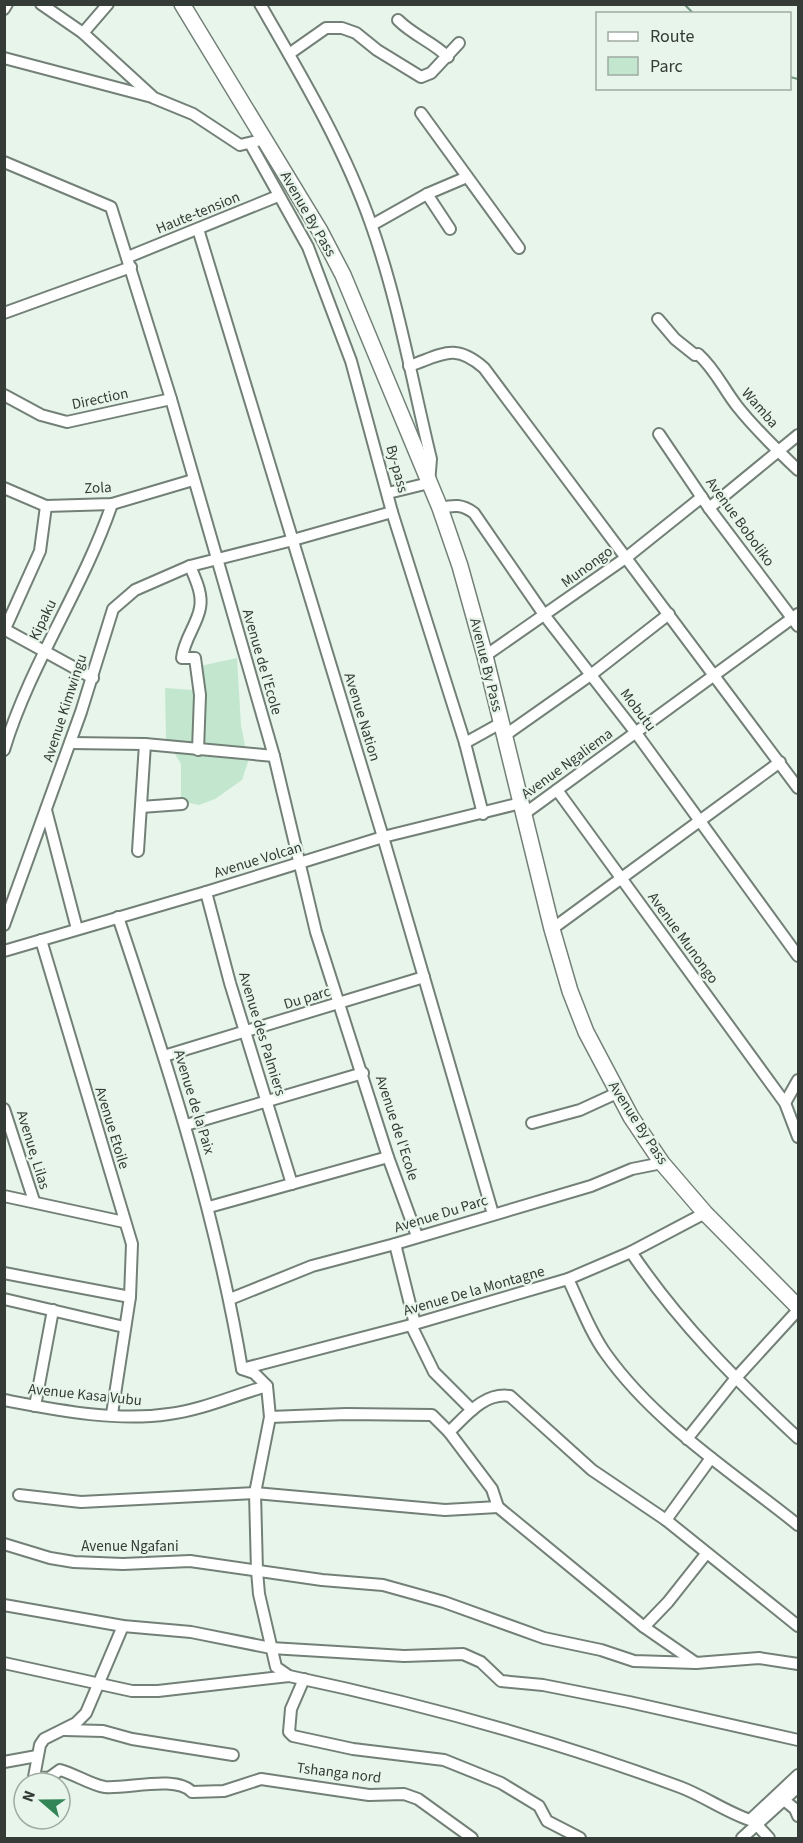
<svg xmlns="http://www.w3.org/2000/svg" width="803" height="1843" viewBox="0 0 803 1843" font-family="'Source Sans 3',sans-serif">
  <style>
    .green { fill: #c3e7ce }
    .lines { fill: none; stroke-linecap: round; stroke-linejoin: round }
    .stream { stroke: #739c80; stroke-width: 2 }
    .minor-casing { stroke: #738077; stroke-width: 14 }
    .highway-casing { stroke: #738077; stroke-width: 18 }
    .minor { stroke: #fff; stroke-width: 10 }
    .highway { stroke: #fff; stroke-width: 15 }
    .labels { text-anchor: middle; dominant-baseline: central; stroke-width: 4.5; stroke-linejoin: round; paint-order: stroke }
    .street-label { font-size: 15px; fill: #353b37; stroke: #e7f5eb }
  </style>
  <rect width="100%" height="100%" fill="#e7f5eb"/>
  <path class="green" d="M237 658 241 725 248 762 242 780 215 799 199 805 181 801V764L166 739 165 688 192 690 200 666Z"/>
  <g class="lines">
    <g class="stream">
      <path d="M684 4 694 14"/>
      <path d="M790 77 798 79"/>
    </g>
    <g class="minor-casing">
      <g id="minor">
        <path d="M41 4 83 33 154 98 193 114 240 145 257 141"/>
        <path d="M260 4C301 75 344 147 371 224 398 300 412 381 431 459L429 483 388 493"/>
        <path d="M4 9 7 4"/>
        <path d="M398 20C414 36 433 42 448 57"/>
        <path d="M83 33 108 4"/>
        <path d="M289 54 326 28H342L356 33 377 50 421 77 431 73 459 43"/>
        <path d="M4 58 152 97"/>
        <path d="M421 113 519 248"/>
        <path d="M251 145 308 247 351 361 392 512 465 743 483 814"/>
        <path d="M4 162 111 207 171 399 274 756 316 932 388 1157 417 1236"/>
        <path d="M427 194 450 229"/>
        <path d="M372 225 427 194 467 177"/>
        <path d="M198 229 383 837 493 1214"/>
        <path d="M128 257 278 196"/>
        <path d="M4 313 131 267"/>
        <path d="M658 319 675 339 695 355 698 354C715 369 723 388 737 406 755 429 777 450 798 470"/>
        <path d="M409 366C442 355 454 342 484 368L798 788"/>
        <path d="M4 395 41 415 67 422 171 399"/>
        <path d="M659 434 709 508 798 626"/>
        <path d="M4 488 46 506 112 504 193 480"/>
        <path d="M440 508C454 505 462 504 474 513L545 616 636 733 798 956"/>
        <path d="M709 508 798 435"/>
        <path d="M190 566C195 578 203 594 200 608 197 625 184 639 182 658H195L200 695 198 750"/>
        <path d="M4 629 93 678"/>
        <path d="M4 631 40 551 46 506"/>
        <path d="M485 656 627 557 702 497"/>
        <path d="M504 736 592 674 669 614"/>
        <path d="M70 743 145 744 274 756"/>
        <path d="M465 743 501 723"/>
        <path d="M4 750C30 664 83 589 112 504"/>
        <path d="M557 790 785 1103 798 1137"/>
        <path d="M141 807 182 804"/>
        <path d="M46 810 77 929"/>
        <path d="M524 814 798 614"/>
        <path d="M138 851 145 744"/>
        <path d="M206 892 230 983 292 1184"/>
        <path d="M118 917C168 1066 216 1214 242 1369L254 1373 267 1386 270 1417 255 1493 257 1571 259 1594 276 1667 289 1676C422 1704 553 1740 680 1787 704 1796 726 1812 750 1820L798 1775"/>
        <path d="M4 925 81 712 113 609 135 590 190 566 293 540 392 512"/>
        <path d="M552 929 780 762"/>
        <path d="M41 940 132 1244 130 1297 112 1414"/>
        <path d="M4 951 206 892 383 837 521 803"/>
        <path d="M164 1056 424 977"/>
        <path d="M785 1103 798 1080"/>
        <path d="M4 1109 34 1201"/>
        <path d="M532 1123 580 1110 617 1093"/>
        <path d="M186 1125 363 1073"/>
        <path d="M4 1196 124 1222"/>
        <path d="M209 1207 388 1157"/>
        <path d="M395 1244 415 1324"/>
        <path d="M631 1252C678 1322 736 1380 798 1438"/>
        <path d="M4 1273 130 1297"/>
        <path d="M568 1279C580 1304 590 1332 606 1354 656 1424 732 1472 798 1525"/>
        <path d="M4 1299 124 1327"/>
        <path d="M230 1299 312 1266 395 1244 591 1186 632 1169 662 1163"/>
        <path d="M411 1325 434 1372 472 1410"/>
        <path d="M242 1369 411 1325 568 1279 631 1252 705 1213"/>
        <path d="M4 1400C57 1410 116 1422 169 1414 202 1410 235 1395 267 1386"/>
        <path d="M35 1406 53 1310"/>
        <path d="M270 1417 346 1414 432 1415 449 1432 492 1489 498 1507 644 1627 696 1663 759 1658 798 1664"/>
        <path d="M449 1432C466 1416 484 1392 510 1396L592 1470 666 1520 798 1626"/>
        <path d="M687 1439 735 1379 798 1310"/>
        <path d="M19 1495 81 1502 255 1493 445 1510 498 1507"/>
        <path d="M666 1520 711 1458"/>
        <path d="M4 1544 50 1558 74 1562 123 1564 190 1561 322 1580 383 1585 444 1602 544 1638 601 1650 634 1661 696 1663"/>
        <path d="M4 1605 123 1626 191 1632 271 1648 404 1656 463 1654 481 1662 501 1681 543 1685 629 1702 798 1740"/>
        <path d="M123 1626 86 1713 76 1723 44 1739 40 1745 34 1777 49 1778 60 1770C75 1774 91 1785 105 1787 128 1789 176 1775 192 1792L224 1791 261 1779 369 1795 404 1794 418 1799 472 1838"/>
        <path d="M644 1627 668 1602 706 1554"/>
        <path d="M4 1663 132 1691H158L289 1676"/>
        <path d="M304 1679 291 1709 289 1732 293 1736 353 1749 444 1760 501 1783 539 1806 547 1821 580 1838"/>
        <path d="M65 1730 103 1731 132 1739 233 1755"/>
        <path d="M4 1762 37 1756"/>
        <path d="M784 1800 795 1809 798 1816"/>
        <path d="M757 1825 769 1838"/>
        <path d="M742 1838 798 1787"/>
      </g>
    </g>
    <g class="highway-casing">
      <path id="highway" d="M182 4 320 231 343 275 440 508 460 566 485 656 552 929 570 991 586 1032 631 1117 662 1163 705 1213 798 1307"/>
    </g>
    <use href="#minor" class="minor"/>
    <use href="#highway" class="highway"/>
  </g>
  <g class="labels">
    <g class="street-label">
      <text transform="translate(198 213) rotate(-22)">Haute-tension</text>
      <text transform="translate(308 214) rotate(60)">Avenue By Pass</text>
      <text transform="translate(100 399) rotate(-12)">Direction</text>
      <text transform="translate(760 408) rotate(49)">Wamba</text>
      <text transform="translate(397 469) rotate(75)">By-pass</text>
      <text transform="translate(98 488) rotate(-3)">Zola</text>
      <text transform="translate(740 522) rotate(54)">Avenue Boboliko</text>
      <text transform="translate(587 567) rotate(-36)">Munongo</text>
      <text transform="translate(43 620) rotate(-64)">Kipaku</text>
      <text transform="translate(262 662) rotate(74)">Avenue de l'Ecole</text>
      <text transform="translate(486 665) rotate(76)">Avenue By Pass</text>
      <text transform="translate(65 708) rotate(-72)">Avenue Kimwingu</text>
      <text transform="translate(638 710) rotate(53)">Mobutu</text>
      <text transform="translate(362 717) rotate(73)">Avenue Nation</text>
      <text transform="translate(567 764) rotate(-36)">Avenue Ngaliema</text>
      <text transform="translate(258 860) rotate(-17)">Avenue Volcan</text>
      <text transform="translate(683 938) rotate(54)">Avenue Munongo</text>
      <text transform="translate(307 998) rotate(-17)">Du parc</text>
      <text transform="translate(262 1034) rotate(73)">Avenue des Palmiers</text>
      <text transform="translate(194 1102) rotate(73)">Avenue de la Paix</text>
      <text transform="translate(638 1123) rotate(57)">Avenue By Pass</text>
      <text transform="translate(112 1128) rotate(73)">Avenue Etoile</text>
      <text transform="translate(397 1128) rotate(72)">Avenue de l'Ecole</text>
      <text transform="translate(33 1150) rotate(73)">Avenue, Lilas</text>
      <text transform="translate(441 1214) rotate(-17)">Avenue Du Parc</text>
      <text transform="translate(474 1291) rotate(-16)">Avenue De la Montagne</text>
      <text transform="translate(85 1395) rotate(6)">Avenue Kasa Vubu</text>
      <text x="130" y="1546">Avenue Ngafani</text>
      <text transform="translate(339 1773) rotate(7)">Tshanga nord</text>
    </g>
  </g>
  <rect width="803" height="1843" fill="none" stroke="#353b37" stroke-width="12"/>
  <rect x="596" y="12" width="195" height="78" fill="#e7f5eb" stroke="#a0aba3" stroke-width="1.5"/>
  <rect x="608" y="32" width="30" height="9" fill="#ffffff" stroke="#a0aba3" stroke-width="1.5"/>
  <text x="650" y="42" font-size="18" fill="#353b37">Route</text>
  <rect x="608" y="57" width="30" height="18" fill="#c3e7ce" stroke="#a0aba3" stroke-width="1.5"/>
  <text x="650" y="72" font-size="18" fill="#353b37">Parc</text>
  <g transform="translate(42 1801) rotate(290)"><circle r="28" fill="#e7f5eb" stroke="#a0aba3" stroke-width="1.5"/>
  <path d="M0-4.5L10 22L0 15L-10 22Z" fill="#338557"/>
  <text y="-9" font-size="16" font-weight="bold" text-anchor="middle" fill="#353b37">N</text>
  </g>
</svg>
